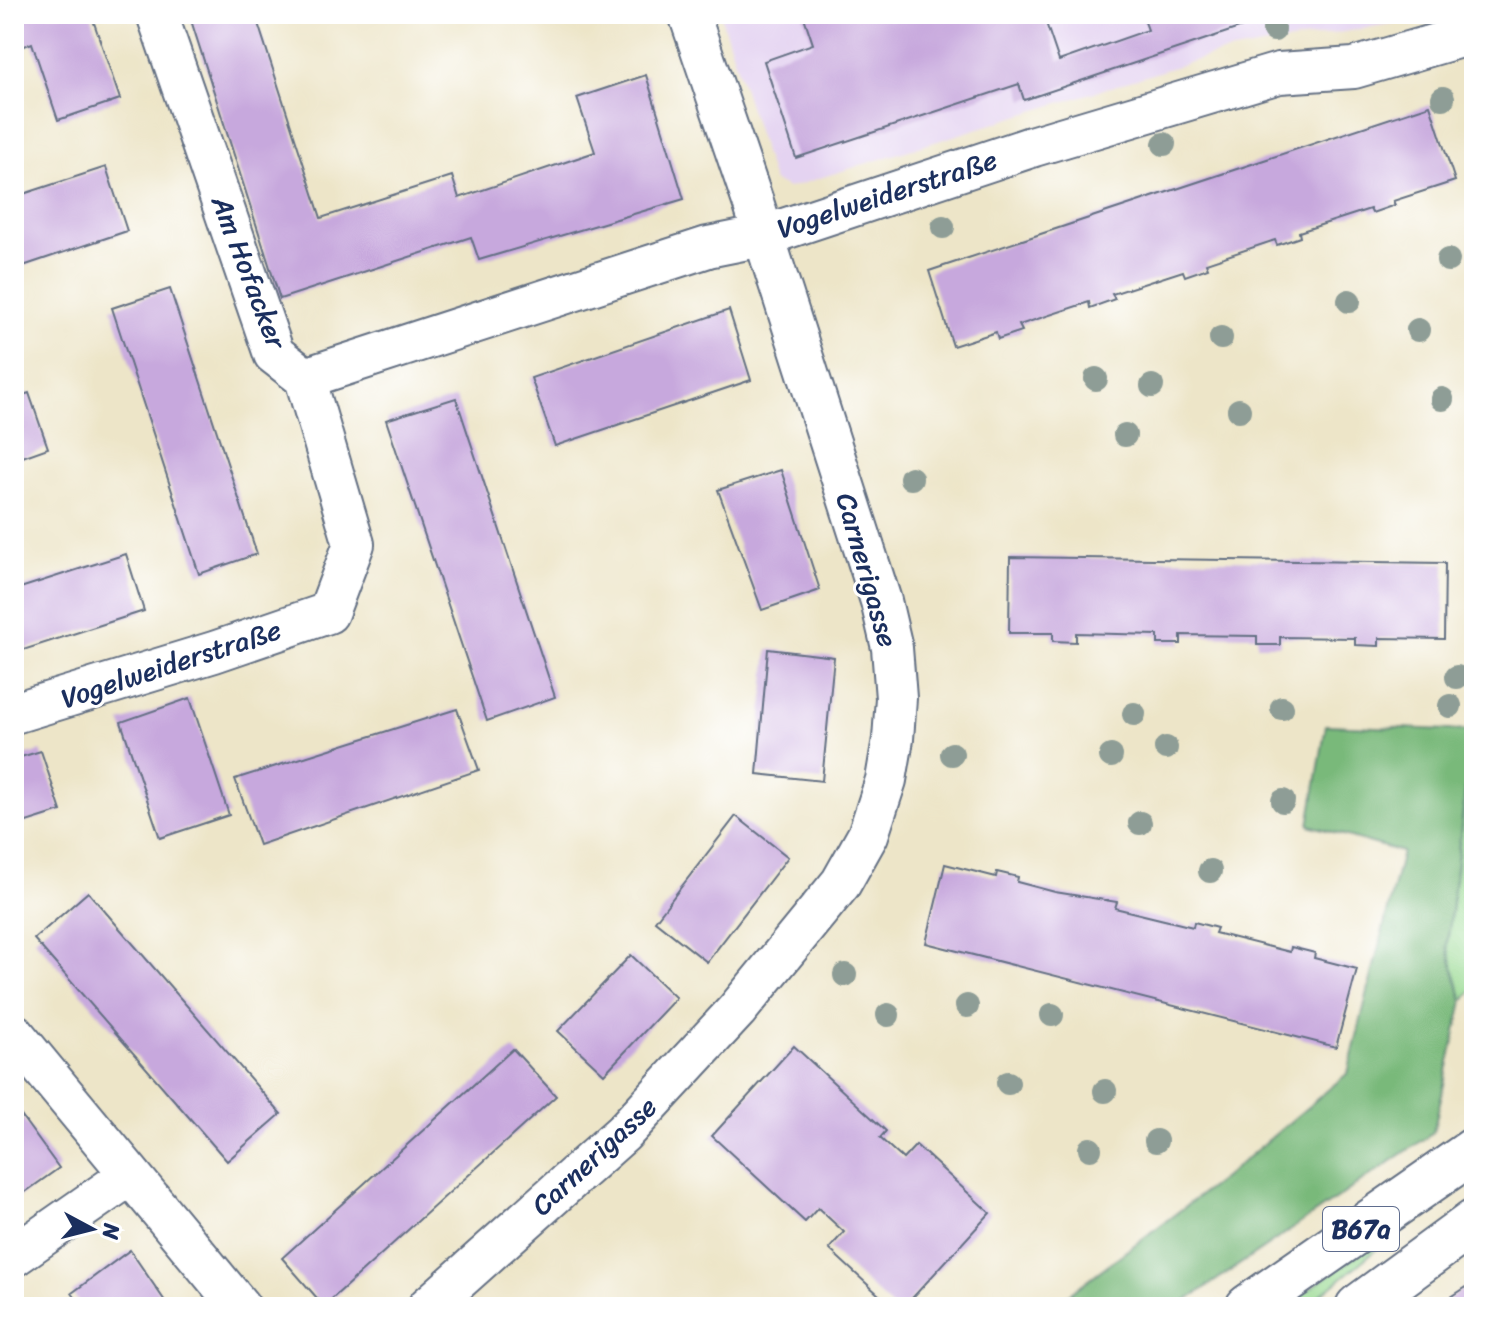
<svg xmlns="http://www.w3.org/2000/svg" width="1488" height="1321" viewBox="0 0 1488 1321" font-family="Sriracha,sans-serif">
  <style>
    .built { fill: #e4d3f1 }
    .green { fill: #97d990; stroke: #598477; stroke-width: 2 }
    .forest { fill: #79b97a; stroke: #4a746c; stroke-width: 2 }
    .building { fill: #c7a8dd }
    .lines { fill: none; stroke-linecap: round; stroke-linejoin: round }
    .minor-casing { stroke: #646f83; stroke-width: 44 }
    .major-casing { stroke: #646f83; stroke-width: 48 }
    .minor { stroke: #fff; stroke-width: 40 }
    .major { stroke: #fff; stroke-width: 44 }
    .tree { fill: #8e9d96 }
    .labels { text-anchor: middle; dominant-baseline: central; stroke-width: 6; stroke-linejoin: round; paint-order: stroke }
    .shield { fill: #fff; stroke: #5f6d8e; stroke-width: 2 }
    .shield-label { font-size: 26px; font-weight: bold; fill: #1b2f5e }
    .street-label { font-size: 28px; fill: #1b2f5e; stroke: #fff }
  </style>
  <rect width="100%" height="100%" fill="#fff"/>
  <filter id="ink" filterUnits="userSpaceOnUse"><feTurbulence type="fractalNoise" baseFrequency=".0125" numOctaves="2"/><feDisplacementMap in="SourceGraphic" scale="16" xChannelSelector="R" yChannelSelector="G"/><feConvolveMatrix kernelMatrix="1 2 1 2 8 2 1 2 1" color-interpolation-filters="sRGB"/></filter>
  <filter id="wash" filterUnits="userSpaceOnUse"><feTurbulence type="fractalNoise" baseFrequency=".006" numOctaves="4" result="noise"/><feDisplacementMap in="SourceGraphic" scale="32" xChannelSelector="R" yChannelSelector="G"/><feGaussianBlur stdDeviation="1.8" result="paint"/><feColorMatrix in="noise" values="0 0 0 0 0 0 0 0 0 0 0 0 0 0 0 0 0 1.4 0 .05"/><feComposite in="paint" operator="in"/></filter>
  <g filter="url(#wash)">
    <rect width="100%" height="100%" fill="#ede5c8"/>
    <path class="built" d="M720 14H1431L1413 20 1216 54 788 188 773 181Z"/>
    <g class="green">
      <path d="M1474 726V988L1463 1001 1447 946Z"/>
      <path d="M1474 1172V1179L1383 1244 1306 1307H1284Z"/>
    </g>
    <path class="forest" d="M1326 725 1472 731 1447 946 1463 1001 1433 1133 1177 1307H1052L1227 1175 1348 1073 1402 852 1309 825Z"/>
    <g id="blocks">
      <g class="building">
        <path d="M14 14H91L120 99 58 120 32 43 14 50Z"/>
        <path d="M189 14H255L321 218 452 176 459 198 595 152 577 98 646 75 684 199 479 260 471 237 280 299Z"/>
        <path d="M803 14H887L889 20 907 14H1043L1059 61 1148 30 1142 14 1278 15 1024 100 1019 84 796 158 764 61 813 44Z"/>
        <path d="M1430 105 1455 181 1393 201 1395 205 1372 213 1370 209 1299 232 1300 237 1277 245 1275 240 1206 263 1208 268 1185 276 1183 271 1112 294 1115 299 1090 308 1089 302 1019 325 1022 331 998 339 996 332 953 346 929 271Z"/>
        <path d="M106 167 127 231 14 269V197Z"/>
        <path d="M170 289 257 554 199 574 112 308Z"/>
        <path d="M729 310 751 380 555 446 531 378Z"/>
        <path d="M29 393 48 448 14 460V398Z"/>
        <path d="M456 398 555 697 487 721 386 420Z"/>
        <path d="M781 470 820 590 762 610 718 490Z"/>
        <path d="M126 554 144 611 14 653V590Z"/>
        <path d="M1010 557 1445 563 1444 639 1379 638V646L1355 645V638L1280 637V645H1257V636L1181 635V644H1158V635L1076 633V642L1053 641V633H1009Z"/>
        <path d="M768 649 834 657 822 781 757 774Z"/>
        <path d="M190 698 229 815 160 838 121 722Z"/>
        <path d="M457 709 479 770 259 845 235 779Z"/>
        <path d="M41 751 61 811 14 826V759Z"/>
        <path d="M736 816 788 857 707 962 655 921Z"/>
        <path d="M945 864 996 877 997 872 1018 877 1017 882 1055 892 1117 902 1115 908 1193 927 1194 922 1217 928 1215 933 1290 952 1291 947 1315 953 1314 958 1357 969 1336 1047 926 943Z"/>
        <path d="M88 892 281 1114 227 1161 34 939Z"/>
        <path d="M631 955 676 998 604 1074 558 1031Z"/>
        <path d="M794 1046 886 1131 880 1138 903 1159 916 1145 990 1213 904 1307H892L829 1249 844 1232 818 1208 805 1222 712 1136Z"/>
        <path d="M513 1049 556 1096 324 1306 282 1258Z"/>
        <path d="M14 1106 59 1168 14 1200Z"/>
        <path d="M130 1250 169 1307H82L72 1293Z"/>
        <path d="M1474 1282V1307H1449L1445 1301Z"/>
      </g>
    </g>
  </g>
  <g filter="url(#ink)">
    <use href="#blocks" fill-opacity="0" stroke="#646f83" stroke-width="2"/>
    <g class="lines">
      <g class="minor-casing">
        <g id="minor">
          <path d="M305 378 708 247 763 236 1034 146 1279 73 1354 68 1474 33"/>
          <path d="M14 713 214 652 328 613 354 544 305 378 274 354 157 14"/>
          <path d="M14 1034 240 1307"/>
          <path d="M14 1256 130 1175"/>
          <path d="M428 1307 623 1133 737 1010 841 883 868 835 886 780 893 739 896 698 892 648 881 601 753 202 689 14"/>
        </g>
      </g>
      <g class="major-casing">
        <g id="major">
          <path d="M1248 1307 1474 1150"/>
          <path d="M1358 1307 1474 1222"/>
        </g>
      </g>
      <use href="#minor" class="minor"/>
      <use href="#major" class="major"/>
    </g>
    <g class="tree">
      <circle cx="1274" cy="30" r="12"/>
      <circle cx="1443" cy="98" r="12"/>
      <circle cx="1164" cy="144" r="12"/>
      <circle cx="943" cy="227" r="12"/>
      <circle cx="1448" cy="260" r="12"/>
      <circle cx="1349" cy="301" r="12"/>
      <circle cx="1418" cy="330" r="12"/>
      <circle cx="1221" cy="338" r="12"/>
      <circle cx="1096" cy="379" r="12"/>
      <circle cx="1152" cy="386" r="12"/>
      <circle cx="1442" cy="399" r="12"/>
      <circle cx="1239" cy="410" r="12"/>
      <circle cx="1125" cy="435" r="12"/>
      <circle cx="911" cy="478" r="12"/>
      <circle cx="1457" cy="677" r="12"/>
      <circle cx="1450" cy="706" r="12"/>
      <circle cx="1282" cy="708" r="12"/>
      <circle cx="1134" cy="714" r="12"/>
      <circle cx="1166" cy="748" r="12"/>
      <circle cx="952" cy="754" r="12"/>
      <circle cx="1111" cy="756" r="12"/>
      <circle cx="1283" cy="801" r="12"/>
      <circle cx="1140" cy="823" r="12"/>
      <circle cx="1210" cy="871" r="12"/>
      <circle cx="845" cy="975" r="12"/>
      <circle cx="967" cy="1006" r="12"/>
      <circle cx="888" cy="1015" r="12"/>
      <circle cx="1052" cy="1015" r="12"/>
      <circle cx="1008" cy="1083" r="12"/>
      <circle cx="1105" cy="1091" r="12"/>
      <circle cx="1156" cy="1141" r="12"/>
      <circle cx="1090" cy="1149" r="12"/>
    </g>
  </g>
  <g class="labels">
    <rect class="shield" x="1323" y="1207" width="76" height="44" rx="6"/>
    <g class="shield-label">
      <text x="1361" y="1229">B67a</text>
    </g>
    <g class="street-label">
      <text transform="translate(887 194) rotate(-18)">Vogelweiderstraße</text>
      <text transform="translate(249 272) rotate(69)">Am Hofacker</text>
      <text transform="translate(867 570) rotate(74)">Carnerigasse</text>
      <text transform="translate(171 664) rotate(-18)">Vogelweiderstraße</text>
      <text transform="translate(594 1156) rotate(-43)">Carnerigasse</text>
    </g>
  </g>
  <rect width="1488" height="1321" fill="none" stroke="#fff" stroke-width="48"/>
  <g transform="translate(92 1229) rotate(97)" stroke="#ffffff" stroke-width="6" paint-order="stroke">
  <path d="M0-6L14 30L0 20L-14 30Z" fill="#1b2f5e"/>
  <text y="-12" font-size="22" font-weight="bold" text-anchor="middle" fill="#1b2f5e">N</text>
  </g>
</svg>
